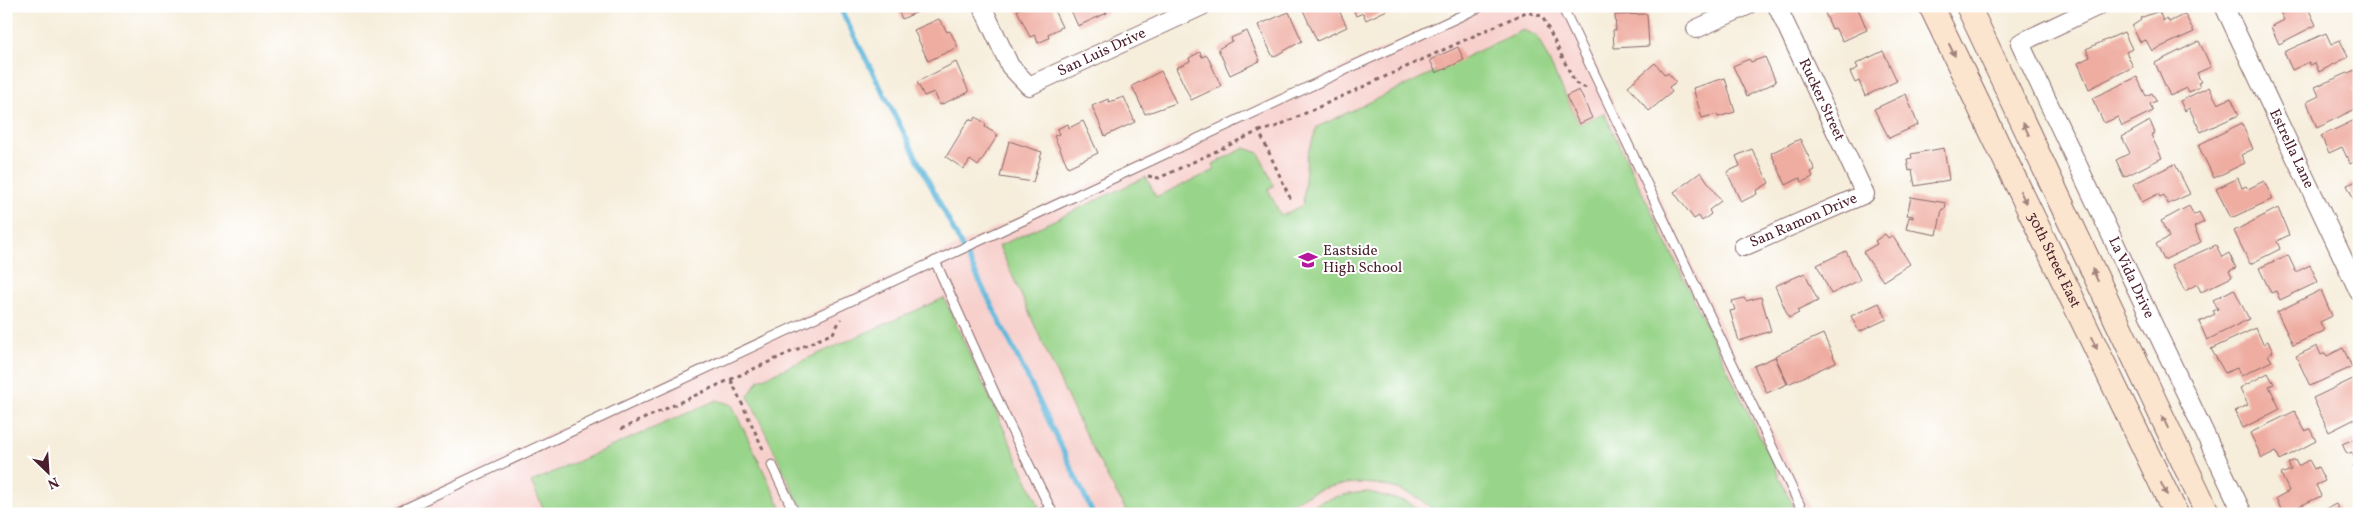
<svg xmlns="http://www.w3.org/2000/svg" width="2365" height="520" viewBox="0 0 2365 520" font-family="Vollkorn,serif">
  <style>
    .built { fill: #f7d0cc }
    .green { fill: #98d489; stroke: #717a5a }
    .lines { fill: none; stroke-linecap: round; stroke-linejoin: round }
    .stream { stroke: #5eb7db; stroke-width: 5 }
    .building { fill: #efada2 }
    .service-casing { stroke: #866768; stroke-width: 11 }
    .minor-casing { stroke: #866768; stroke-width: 20 }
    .secondary-casing { stroke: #866768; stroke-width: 26 }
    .path { stroke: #866768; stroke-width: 3; stroke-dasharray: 4 4; stroke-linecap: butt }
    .service { stroke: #fff; stroke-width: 9 }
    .minor { stroke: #fff; stroke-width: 18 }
    .secondary { stroke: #fce5cf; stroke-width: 24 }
    .oneway { fill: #a3827d }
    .labels { text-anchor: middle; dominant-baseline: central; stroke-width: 4; stroke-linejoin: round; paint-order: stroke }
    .street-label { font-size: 15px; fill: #4a1f2b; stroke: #fff }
    .poi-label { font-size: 15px; fill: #4a1f2b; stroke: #fff; text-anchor: start }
  </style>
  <rect width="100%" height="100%" fill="#fff"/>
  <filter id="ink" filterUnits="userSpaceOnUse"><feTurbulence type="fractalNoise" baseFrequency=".02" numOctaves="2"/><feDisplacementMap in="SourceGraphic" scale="10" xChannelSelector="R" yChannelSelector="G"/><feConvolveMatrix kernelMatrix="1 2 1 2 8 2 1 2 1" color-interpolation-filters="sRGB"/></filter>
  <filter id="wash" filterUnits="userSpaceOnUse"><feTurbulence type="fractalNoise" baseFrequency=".0096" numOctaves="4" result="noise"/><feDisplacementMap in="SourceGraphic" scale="20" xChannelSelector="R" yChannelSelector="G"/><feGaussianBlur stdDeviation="1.12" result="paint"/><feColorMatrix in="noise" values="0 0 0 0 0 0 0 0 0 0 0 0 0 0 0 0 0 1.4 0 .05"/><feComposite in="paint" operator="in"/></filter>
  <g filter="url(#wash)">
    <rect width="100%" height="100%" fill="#f6edda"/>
    <path class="built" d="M1475 6H1567L1813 514H376Z"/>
    <g class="green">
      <path d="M1523 30 1537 36 1579 124 1604 113 1797 514H1438C1404 479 1347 475 1305 496 1296 500 1285 506 1280 514H1128C1078 429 1040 335 999 246L1146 177 1156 197 1215 170 1213 164 1245 148 1259 153 1274 186 1268 189 1281 216 1303 205 1307 156 1317 127Z"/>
      <path d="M944 298 1039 506 1022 514H804L748 396 759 380Z"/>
      <path d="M717 400 732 405 784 514H546L531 482Z"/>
      <path d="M1368 492 1408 502 1424 514H1297C1322 499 1340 494 1368 492Z"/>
    </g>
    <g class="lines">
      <path class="stream" d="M839 6C925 175 1013 342 1093 514"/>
    </g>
    <g id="blocks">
      <g class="building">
        <path d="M896 6H930L902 19Z"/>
        <path d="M1025 6H1052L1062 27 1048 34 1049 38 1038 43 1035 35 1030 37 1017 10Z"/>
        <path d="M1069 6H1104L1107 13 1078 26Z"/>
        <path d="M1306 6H1337L1347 27 1317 41 1303 10 1307 8Z"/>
        <path d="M1352 6H1388L1389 9 1366 20 1363 13 1356 16Z"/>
        <path d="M1841 6H1857L1867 30 1843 41 1835 28 1832 29 1825 13Z"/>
        <path d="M2277 6H2307L2316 25 2279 44 2271 27 2284 20Z"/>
        <path d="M2159 11 2163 21 2167 18 2169 22 2185 14 2194 32 2152 51 2146 40 2140 42 2132 26 2141 20 2140 18Z"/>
        <path d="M1289 12 1302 41 1273 57 1258 25Z"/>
        <path d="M1647 14 1649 46 1614 48 1613 30H1616L1615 15Z"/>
        <path d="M939 19 947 32 950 31 958 47 928 61 914 30Z"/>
        <path d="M1247 31 1260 61 1230 75 1218 49 1232 41 1231 38Z"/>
        <path d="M2124 32 2132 49 2126 52 2133 67 2089 89 2078 63 2090 57 2086 49Z"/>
        <path d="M2326 33 2331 44 2340 40 2348 57 2319 72 2315 63 2310 65 2309 62 2292 70 2284 52Z"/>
        <path d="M2199 41 2211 67 2197 73 2201 82 2198 83 2200 87 2189 92 2187 88 2170 96 2155 63Z"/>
        <path d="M1458 47 1464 60 1436 73 1430 60Z"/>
        <path d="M1883 51 1897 81 1865 96 1859 81 1855 83 1850 72 1858 68 1856 64Z"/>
        <path d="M1200 52 1202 57 1207 55 1221 86 1191 100 1176 68 1190 61 1189 58Z"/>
        <path d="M1765 57 1776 82 1747 96 1733 66 1749 59 1751 62Z"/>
        <path d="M956 62 969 92 940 105 934 92 924 96 917 82Z"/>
        <path d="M1655 63 1665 75 1668 73 1676 82 1669 87 1672 92 1649 111 1628 86Z"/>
        <path d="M2355 70 2359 78V85L2353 88 2359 99V107L2317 128 2307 102 2319 96 2315 87Z"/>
        <path d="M1161 71 1176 103 1145 114 1132 86Z"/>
        <path d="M2137 77 2146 96 2152 93 2156 101 2150 104 2153 111 2122 126 2118 117 2104 123 2092 98Z"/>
        <path d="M1725 78 1735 112 1718 117 1717 114 1702 118 1693 88Z"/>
        <path d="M2209 87 2218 104 2231 98 2239 115 2201 132 2189 108 2185 111 2180 101Z"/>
        <path d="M1579 90 1592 118 1579 124 1566 96Z"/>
        <path d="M1906 94 1918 125 1889 138 1874 109Z"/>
        <path d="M1124 97 1135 122 1105 136 1092 106 1108 99 1109 102Z"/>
        <path d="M976 117 986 124 985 127 998 135 978 166 970 160 964 169 946 157 969 119 973 121Z"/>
        <path d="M2359 118V159L2350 164 2342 147 2329 153 2321 136Z"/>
        <path d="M1083 121 1098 153 1068 167 1054 136 1059 134 1057 129 1068 124 1069 128Z"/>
        <path d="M2150 121 2155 133 2151 135 2162 158 2124 177 2116 160 2130 153 2122 137Z"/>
        <path d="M2242 123 2253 149 2241 155 2245 163 2214 178 2198 145Z"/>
        <path d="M1800 139 1815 170 1811 172 1813 177 1802 182 1800 178 1786 185 1771 153Z"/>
        <path d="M1009 141 1042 152 1033 182 1000 177Z"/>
        <path d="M1944 148 1949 180 1915 186 1912 170 1909 171 1907 159 1912 158 1911 154Z"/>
        <path d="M1752 149 1769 183 1756 191 1757 194 1741 202 1727 172 1740 166 1736 156Z"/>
        <path d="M2175 164 2190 194 2168 204 2164 195 2160 197 2158 194 2142 202 2133 184Z"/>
        <path d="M1701 172 1721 201 1709 210 1711 214 1702 221 1699 216 1694 219 1674 192Z"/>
        <path d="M2238 178 2242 188 2246 186 2248 189 2264 181 2273 199 2231 218 2216 189Z"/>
        <path d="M2359 180V210L2347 185Z"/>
        <path d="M1911 197 1946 203 1945 209H1942L1937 235 1906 229 1909 217 1913 218V216L1907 215Z"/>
        <path d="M2189 206 2194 215 2199 212 2204 222 2194 227 2201 242 2164 260 2156 244 2169 237 2161 221Z"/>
        <path d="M2278 208 2289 235 2277 241 2280 249 2250 264 2234 231Z"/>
        <path d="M1885 234 1888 238 1892 235 1910 264 1883 281 1863 252 1877 244 1875 241Z"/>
        <path d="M2216 245 2222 257 2229 253 2236 268 2229 271 2232 277 2201 292 2197 284 2185 291 2171 265Z"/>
        <path d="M1846 251 1860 280 1831 294 1817 265Z"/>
        <path d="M2288 255 2296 272 2310 265 2318 282 2280 300 2276 291 2271 293 2259 268Z"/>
        <path d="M1805 273 1818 301 1797 311 1799 313 1789 318 1775 286Z"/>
        <path d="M2234 289 2249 319 2207 340 2199 322 2215 314 2213 311 2218 309 2213 300Z"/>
        <path d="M2321 290 2332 316 2320 322 2324 331 2293 345 2277 312Z"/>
        <path d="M1761 297 1771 331 1739 341 1730 311 1735 310 1732 301 1744 298 1746 301Z"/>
        <path d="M1879 303 1887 319 1859 332 1851 316Z"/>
        <path d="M2256 328 2263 344 2268 341 2273 352 2268 355 2272 361 2241 376 2237 368 2225 373 2211 349Z"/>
        <path d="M1823 334 1836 362 1788 384 1775 356Z"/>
        <path d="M2317 346 2321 355 2325 353 2327 356 2343 348 2352 367 2310 386 2296 356Z"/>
        <path d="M1775 357 1787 384 1767 393 1754 366Z"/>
        <path d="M2268 373 2274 384 2269 386 2280 409 2243 428 2235 411 2248 405 2240 388Z"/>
        <path d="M2357 377 2359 407 2356 409 2359 417 2329 432 2313 398Z"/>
        <path d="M2295 411 2305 431 2310 429 2316 441 2280 460 2276 451 2262 458 2250 433Z"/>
        <path d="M2359 437V478L2353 465 2357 463 2352 452 2347 454 2342 444Z"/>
        <path d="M2295 460 2298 466 2309 460 2314 469 2318 467 2325 481 2316 485 2321 496 2283 514 2276 498 2289 491 2281 474 2291 470 2288 463Z"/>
        <path d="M2336 504 2341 514H2316Z"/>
      </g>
    </g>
  </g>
  <g filter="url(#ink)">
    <use href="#blocks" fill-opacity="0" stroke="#866768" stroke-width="1"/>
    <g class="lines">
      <g class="service-casing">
        <g id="service">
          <path d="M1562 6 1804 514"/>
          <path d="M935 261 1004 414 1053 514"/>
          <path d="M772 465 795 514"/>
          <path d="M394 514 1482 6"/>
          <path d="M1040 514 1050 509"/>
        </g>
      </g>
      <g class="minor-casing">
        <g id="minor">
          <path id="s1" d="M982 6 1010 66 1029 86 1202 6"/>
          <path id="s2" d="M2098 6 2020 43 2243 514"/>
          <path id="s3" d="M2224 6 2359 292"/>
          <path d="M1696 29 1747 6"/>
          <path id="s4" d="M1743 247 1865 194 1777 6"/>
        </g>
      </g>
      <g class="secondary-casing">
        <g id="secondary">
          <path id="s5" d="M1931 6 2176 514"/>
          <path d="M1968 6 2208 514"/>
        </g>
      </g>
      <g class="path">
        <path d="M1259 131 1273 128 1526 12 1542 16 1575 83 1586 88"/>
        <path d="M1148 176 1159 178 1259 131 1291 200"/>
        <path d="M731 380 764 451"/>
        <path d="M621 429 833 333 841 319"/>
      </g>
      <use href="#service" class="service"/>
      <use href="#minor" class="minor"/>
      <use href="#secondary" class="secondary"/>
    </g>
    <defs><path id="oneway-solid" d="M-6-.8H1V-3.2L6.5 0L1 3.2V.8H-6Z" transform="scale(1.25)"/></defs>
    <g class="oneway">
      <use href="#oneway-solid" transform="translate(1952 50) rotate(64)"/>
      <use href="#oneway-solid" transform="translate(2026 129) rotate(-115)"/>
      <use href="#oneway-solid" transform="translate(2023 197) rotate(64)"/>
      <use href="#oneway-solid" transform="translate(2095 275) rotate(-115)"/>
      <use href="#oneway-solid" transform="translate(2094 343) rotate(64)"/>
      <use href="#oneway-solid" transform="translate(2165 422) rotate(-115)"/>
      <use href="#oneway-solid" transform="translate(2164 489) rotate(64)"/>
    </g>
  </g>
  <defs>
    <g id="school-bare" transform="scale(1.5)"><path d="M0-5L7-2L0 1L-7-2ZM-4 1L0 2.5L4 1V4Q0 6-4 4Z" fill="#b5179e" stroke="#fff" stroke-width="2.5" paint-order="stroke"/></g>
  </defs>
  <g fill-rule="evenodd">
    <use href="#school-bare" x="1308" y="260"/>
  </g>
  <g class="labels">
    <g class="street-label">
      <text stroke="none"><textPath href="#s1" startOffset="174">San Luis Drive</textPath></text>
      <text transform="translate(1821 100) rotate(65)">Rucker Street</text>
      <text stroke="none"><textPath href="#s3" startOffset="158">Estrella Lane</textPath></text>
      <text stroke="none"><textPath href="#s4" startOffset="66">San Ramon Drive</textPath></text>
      <text stroke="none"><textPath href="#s5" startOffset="282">30th Street East</textPath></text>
      <text stroke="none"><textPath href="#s2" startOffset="346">La Vida Drive</textPath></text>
    </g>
    <g class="poi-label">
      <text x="1323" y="251">Eastside<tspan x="1323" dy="17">High School</tspan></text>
    </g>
  </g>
  <rect width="2365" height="520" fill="none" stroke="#fff" stroke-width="25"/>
  <g transform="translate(48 472) rotate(155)" stroke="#ffffff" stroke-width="4" paint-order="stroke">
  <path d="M0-4L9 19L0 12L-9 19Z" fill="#4a1f2b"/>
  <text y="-8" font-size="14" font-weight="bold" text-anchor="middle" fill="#4a1f2b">N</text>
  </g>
</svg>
